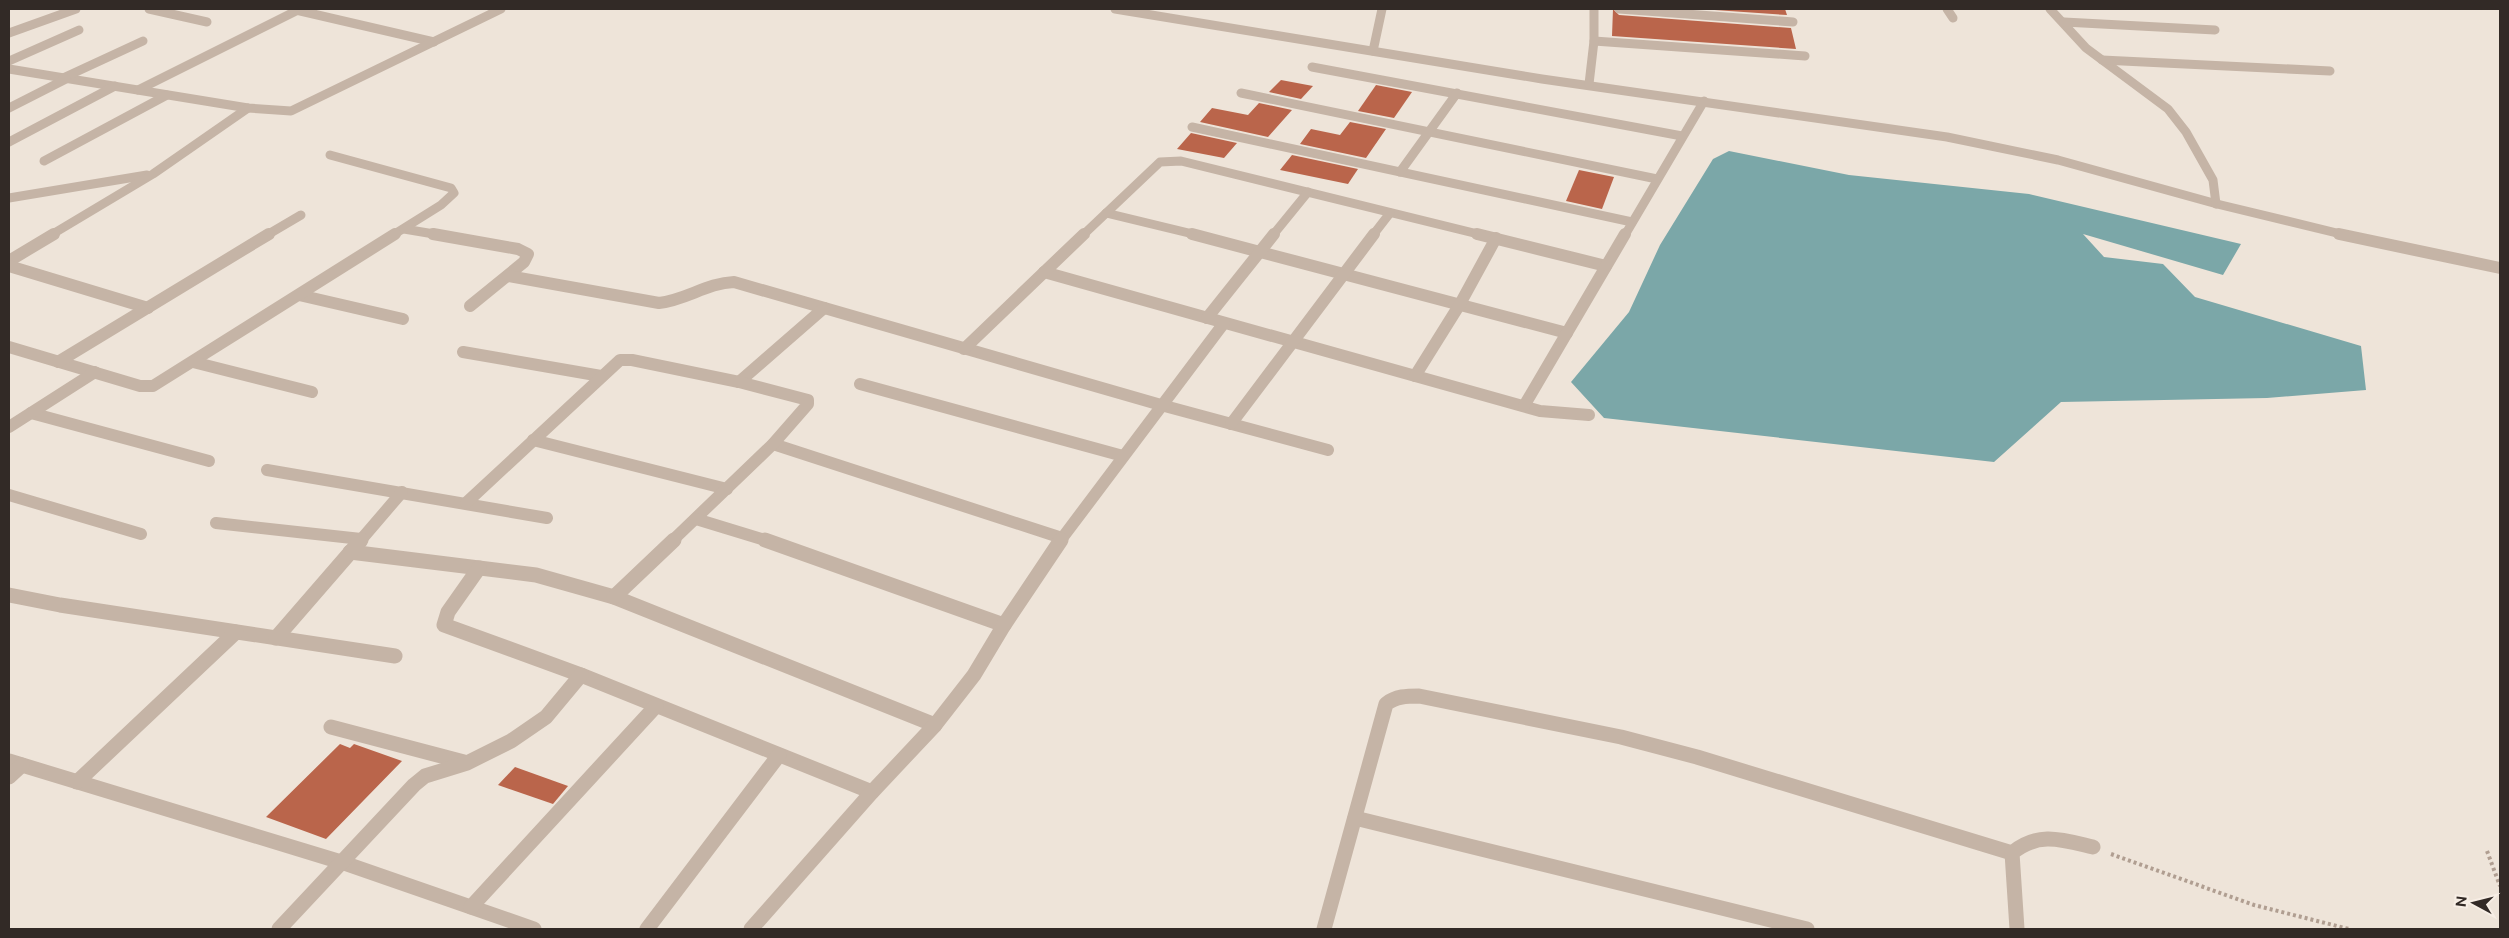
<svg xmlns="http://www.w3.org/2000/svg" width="2509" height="938" viewBox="0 0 2509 938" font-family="'Public Sans',sans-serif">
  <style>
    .water { fill: #7ba7a8 }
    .building { fill: #ba654b }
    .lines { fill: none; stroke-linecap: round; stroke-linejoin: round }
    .path { stroke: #b09e91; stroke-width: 4; stroke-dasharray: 3 3; stroke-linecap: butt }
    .minor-far2 { stroke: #c5b4a6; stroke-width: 9 }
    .minor-far1 { stroke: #c5b4a6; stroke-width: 12 }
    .minor { stroke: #c5b4a6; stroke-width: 15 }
  </style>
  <rect width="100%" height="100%" fill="#eee4d9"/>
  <path class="water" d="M1729 151 1849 175 2029 194 2241 244 2223 275 2083 234 2104 257 2163 264 2195 297 2361 346 2366 390 2267 398 2061 402 1994 462 1604 418 1571 382 1629 312 1660 245 1713 159Z"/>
  <g class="building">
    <path d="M1613 9 1619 15 1791 28 1796 49 1612 36Z"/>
    <path d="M1700 9H1785L1787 15Z"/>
    <path d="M1281 80 1313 86 1301 99 1269 92Z"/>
    <path d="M1376 85 1412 92 1394 118 1358 111Z"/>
    <path d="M1259 103 1292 110 1268 137 1200 122 1212 108 1248 115Z"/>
    <path d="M1350 122 1386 129 1366 158 1300 144 1311 129 1340 135Z"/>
    <path d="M1191 133 1237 143 1224 158 1177 149Z"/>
    <path d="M1292 155 1358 169 1348 184 1280 170Z"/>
    <path d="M1579 170 1614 177 1602 209 1566 201Z"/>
    <path d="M340 744 350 748 354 744 402 761 326 839 266 817Z"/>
    <path d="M515 767 568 786 553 804 498 785Z"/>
  </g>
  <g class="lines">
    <g class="path">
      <path d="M2487 851 2500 886"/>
      <path d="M2111 854 2254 905 2349 929"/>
    </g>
    <g class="minor-far2">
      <path d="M149 9 207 22"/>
      <path d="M1115 9 1542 79 1947 137 2058 160 2217 204 2345 235"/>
      <path d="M1619 9 1793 22"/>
      <path d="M1947 9 1953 18"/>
      <path d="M2050 9 2086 48 2168 109 2186 132 2213 180 2216 204"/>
      <path d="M296 10 434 42"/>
      <path d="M2064 22 2215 30"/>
      <path d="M9 33 76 9"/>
      <path d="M1594 41 1805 56"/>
      <path d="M1373 51 1382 9"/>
      <path d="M2102 60 2330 71"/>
      <path d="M9 61 79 30"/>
      <path d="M1312 67 1682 136"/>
      <path d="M9 69 248 108 291 111 501 9"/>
      <path d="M63 78 143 41"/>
      <path d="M1589 84 1594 41V9"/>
      <path d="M138 90 300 9"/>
      <path d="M1241 93 1657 179"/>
      <path d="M9 108 66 79"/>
      <path d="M1192 127 1632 222"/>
      <path d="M9 142 115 86"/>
      <path d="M330 155 451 188 454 193 441 205 393 235"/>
      <path d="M44 161 167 95"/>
      <path d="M1400 172 1457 93"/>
      <path d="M9 198 147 175"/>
      <path d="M1106 213 1197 235"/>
      <path d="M404 229 440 235"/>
      <path d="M51 235 153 174 248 108"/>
      <path d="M267 235 301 215"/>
      <path d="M1083 235 1160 162 1181 161 1482 235"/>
      <path d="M1273 235 1308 192"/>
      <path d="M1373 235 1390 213"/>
      <path d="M1625 235 1704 101"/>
    </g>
    <g class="minor-far1">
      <path d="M433 234 518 249 528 254 524 262 470 306"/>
      <path d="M1192 234 1567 333"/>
      <path d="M1477 234 1606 266"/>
      <path d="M2339 234 2500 268"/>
      <path d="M9 261 54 234"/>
      <path d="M9 266 148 308"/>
      <path d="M1044 272 1540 411 1589 415"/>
      <path d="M508 276 659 303C686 300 707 283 734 282L1161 405 1328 450"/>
      <path d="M299 295 403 319"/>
      <path d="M1207 318 1274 234"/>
      <path d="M9 347 140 386H153L395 234"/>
      <path d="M964 349 1084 234"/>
      <path d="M463 352 601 376"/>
      <path d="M58 362 269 234"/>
      <path d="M193 362 312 392"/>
      <path d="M1415 376 1460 304 1496 238"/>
      <path d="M739 382 824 308"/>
      <path d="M860 384 1123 456"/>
      <path d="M1524 406 1625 234"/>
      <path d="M31 413 209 461"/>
      <path d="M1231 424 1374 234"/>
      <path d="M9 427 95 372"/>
      <path d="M533 440 727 489"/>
      <path d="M773 444 1062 538"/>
      <path d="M267 470 547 518"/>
      <path d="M9 495 141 534"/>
      <path d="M466 503 620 360H632L739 382 808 400V404L773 444 672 541"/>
      <path d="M696 519 768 541"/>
      <path d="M216 523 361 539"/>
      <path d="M360 541 402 492"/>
      <path d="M1060 541 1224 323"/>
    </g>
    <g class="minor">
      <path d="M765 540 1004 625"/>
      <path d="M350 552 536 575 614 597 935 725"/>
      <path d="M479 568 448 612 444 625 581 675 872 792"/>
      <path d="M9 595 60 605 395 656"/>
      <path d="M614 597 674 540"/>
      <path d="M276 638 361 540"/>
      <path d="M331 727 464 762"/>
      <path d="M9 761 341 862 534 929"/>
      <path d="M9 777 22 765"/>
      <path d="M77 782 236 632"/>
      <path d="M1355 818 1807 929"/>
      <path d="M471 907 656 706"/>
      <path d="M279 929 414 785 425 776 467 763 511 741 546 717 581 675"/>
      <path d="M647 929 779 755"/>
      <path d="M751 929 872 792 935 725 974 675 1004 625 1061 540"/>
      <path d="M1324 929 1386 704C1396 696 1407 696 1419 696L1621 737 1697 757 2012 853"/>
      <path d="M2017 929 2012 853C2038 831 2063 840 2093 847"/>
    </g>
  </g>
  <rect width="2509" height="938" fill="none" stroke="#322a26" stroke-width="20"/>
  <g transform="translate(2474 903) rotate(277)" stroke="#f7eee5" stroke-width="4" paint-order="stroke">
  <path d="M0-4L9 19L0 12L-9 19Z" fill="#322a26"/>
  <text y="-8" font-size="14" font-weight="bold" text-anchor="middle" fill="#322a26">N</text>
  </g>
</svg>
